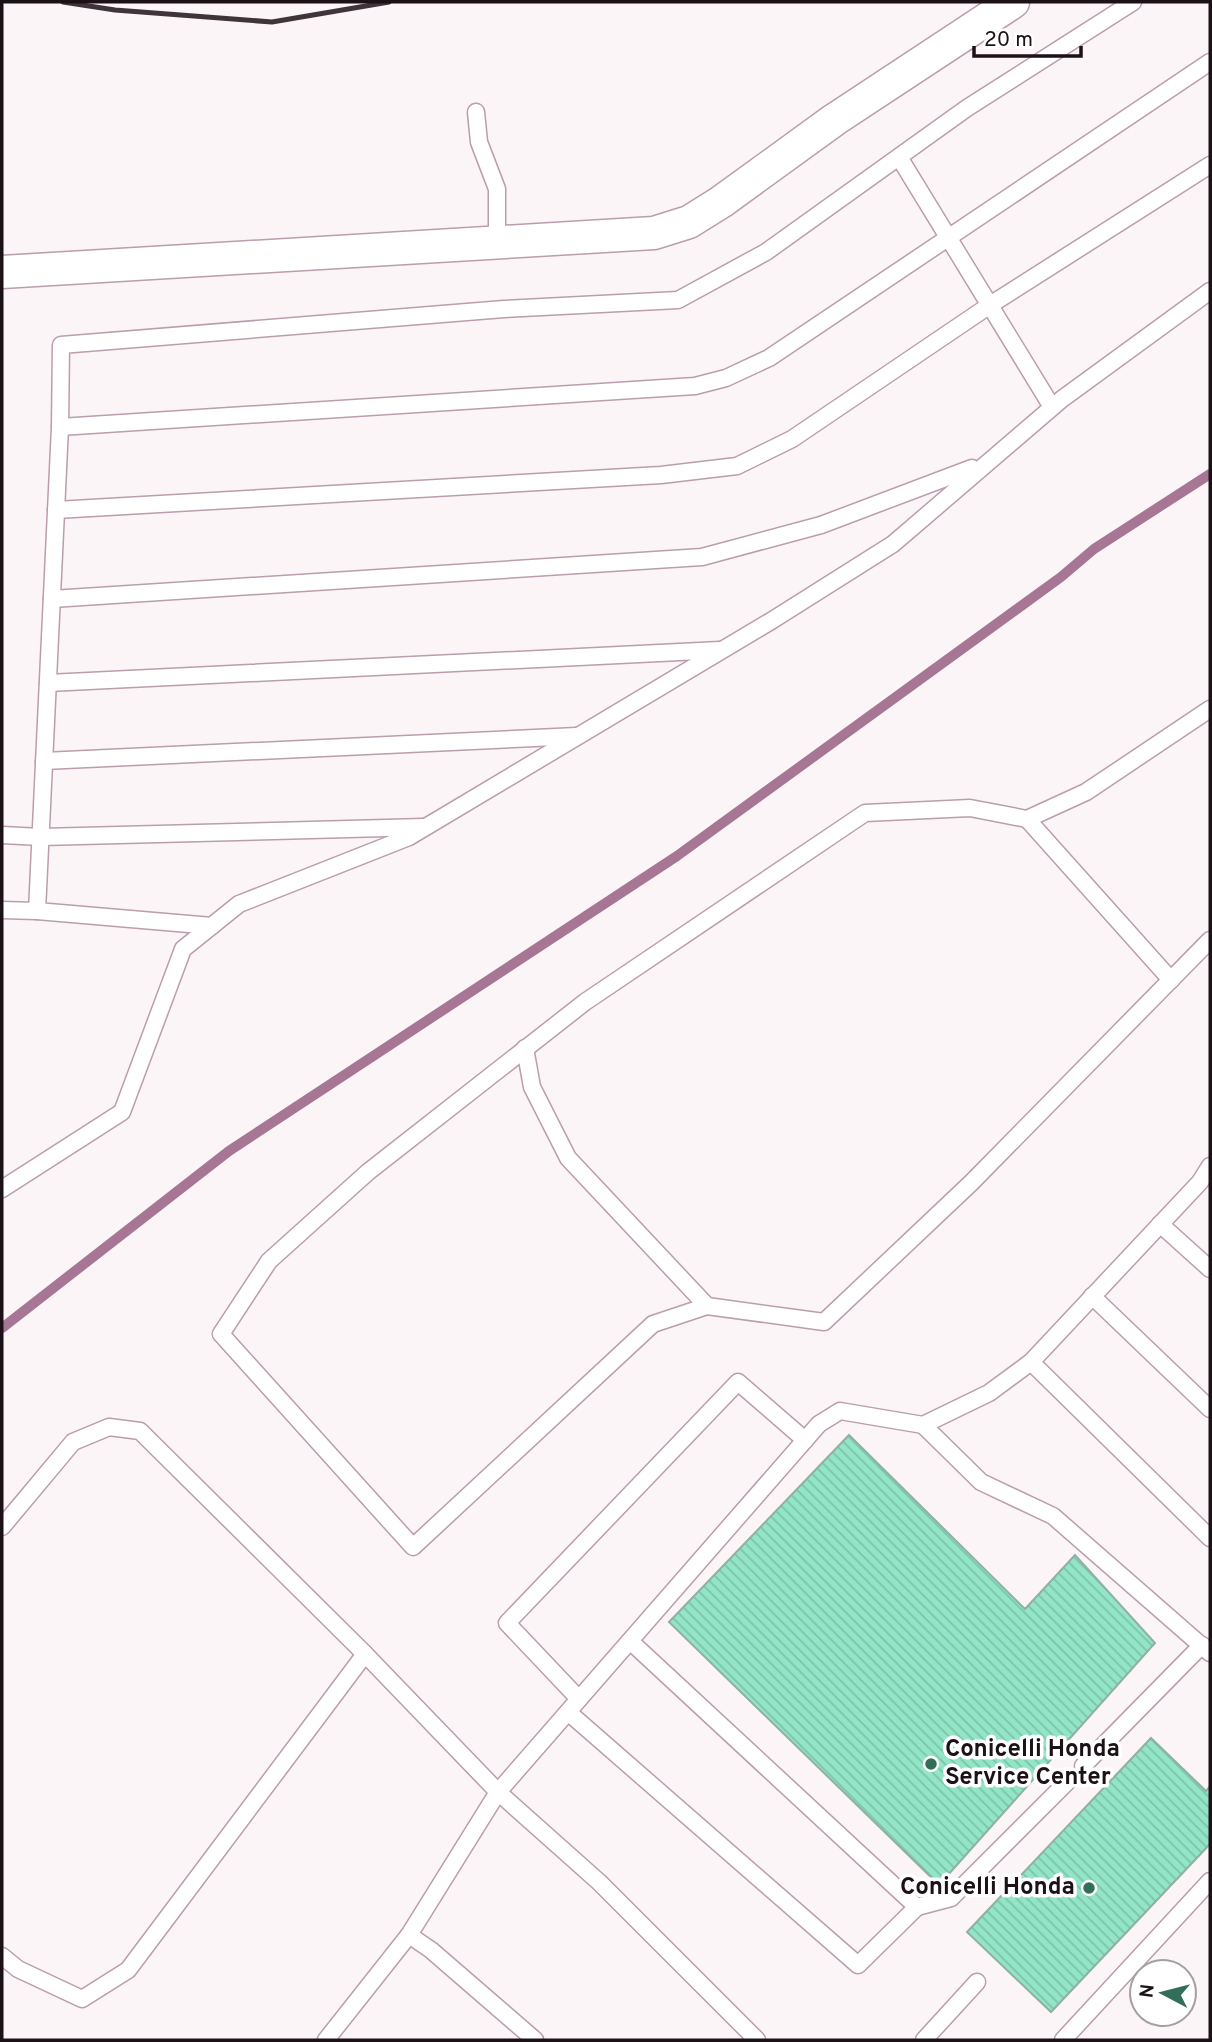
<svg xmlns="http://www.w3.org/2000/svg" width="1212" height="2042" viewBox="0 0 1212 2042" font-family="Overpass,sans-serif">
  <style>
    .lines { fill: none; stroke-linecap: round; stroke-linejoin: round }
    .stream { stroke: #a77694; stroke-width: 10 }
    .building { fill: url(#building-back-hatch); stroke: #8fb0a2; stroke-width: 2 }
    .lane-casing { stroke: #bb9dae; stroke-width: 19 }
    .street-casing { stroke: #bb9dae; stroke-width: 35 }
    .lane { stroke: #fff; stroke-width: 16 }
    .street { stroke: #fff; stroke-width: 32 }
    .rail { stroke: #3f343a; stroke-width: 5 }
    .poi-dot { fill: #326f5a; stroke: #fff; stroke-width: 2.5 }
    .labels { text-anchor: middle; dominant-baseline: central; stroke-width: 7; stroke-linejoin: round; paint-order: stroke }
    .poi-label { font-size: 24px; font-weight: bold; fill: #1c1117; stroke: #fff; text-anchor: start }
  </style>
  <defs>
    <pattern id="building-back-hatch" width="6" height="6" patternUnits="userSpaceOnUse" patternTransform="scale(1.75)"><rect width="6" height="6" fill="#92e5c6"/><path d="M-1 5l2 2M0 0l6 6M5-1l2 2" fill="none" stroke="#7dc3a9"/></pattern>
  </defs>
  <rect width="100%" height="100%" fill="#fbf5f8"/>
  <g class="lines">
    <path class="stream" d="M2 1328 229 1151 677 856 1061 577 1094 549 1210 474"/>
  </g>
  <g class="building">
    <path d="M849 1435 1025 1609 1075 1555 1155 1643 939 1885 669 1622Z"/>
    <path d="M1151 1738 1206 1791 1210 1786V1844L1051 2012 967 1932Z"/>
  </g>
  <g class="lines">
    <g class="lane-casing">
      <g id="lane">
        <path d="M476 112 479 142 497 189V242"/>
        <path d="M899 157 1052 407"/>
        <path d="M60 427 695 386 726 378 769 358 1210 62"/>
        <path d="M56 510 661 475 737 466 792 439 990 305 1210 165"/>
        <path d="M52 599 702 557 821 525 972 468"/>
        <path d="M48 683 720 650"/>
        <path d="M1210 709 1086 792 1027 819 970 808 865 813 585 1002 368 1172 269 1261 221 1334 413 1547 653 1324 707 1306 824 1322 971 1183 1210 940"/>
        <path d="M44 761 577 736"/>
        <path d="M1027 819 1171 980"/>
        <path d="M2 835 41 837 424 827"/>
        <path d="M2 910 37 911"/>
        <path d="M212 926 37 911 60 427 61 345 504 309 678 300 766 252 967 108 1133 2"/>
        <path d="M525 1048 532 1087 568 1158 707 1306"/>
        <path d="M2 1189 122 1112 183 949 239 904 409 837 771 621 893 544 1062 399 1210 291"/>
        <path d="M1160 1224 1210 1269"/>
        <path d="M1092 1296 1210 1409"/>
        <path d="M1031 1362 1210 1538"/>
        <path d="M923 1425 981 1482 1053 1516 1210 1653"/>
        <path d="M2 1527 73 1442 109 1427 140 1431 365 1654"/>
        <path d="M579 1699 507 1623 738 1382 805 1440"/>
        <path d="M568 1712 858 1965 917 1907 630 1641"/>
        <path d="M1083 1766 1202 1645"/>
        <path d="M917 1907 951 1898 1068 1781"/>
        <path d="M2 1956 18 1969 82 1999 128 1970 365 1654 498 1792 819 1424 840 1411 923 1425 989 1393 1031 1362 1200 1182 1210 1166"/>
        <path d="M326 2040 409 1935"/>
        <path d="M535 2040 431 1950 409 1935 498 1792 599 1882 757 2040"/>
        <path d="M924 2040 977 1982"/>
        <path d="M1063 2040 1210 1881"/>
      </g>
    </g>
    <g class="street-casing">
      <path id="street" d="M2 272 654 233 689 222 721 202 834 120 1013 2"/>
    </g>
    <use href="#lane" class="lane"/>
    <use href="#street" class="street"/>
    <path class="rail" d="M63 2 115 10 272 22 389 2"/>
  </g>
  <g class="poi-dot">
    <circle cx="931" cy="1764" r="7"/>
    <circle cx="1089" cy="1888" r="7"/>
  </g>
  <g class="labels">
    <g class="poi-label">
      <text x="945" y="1750">Conicelli Honda<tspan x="945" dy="28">Service Center</tspan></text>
      <text x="1075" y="1888" text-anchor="end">Conicelli Honda</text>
    </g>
  </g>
  <rect width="1212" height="2042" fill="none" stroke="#1c1117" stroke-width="7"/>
  <g transform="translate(1163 1993) rotate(277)"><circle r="33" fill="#ffffff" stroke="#a4a0a2" stroke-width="2"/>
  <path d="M0-5L12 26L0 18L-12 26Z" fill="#326f5a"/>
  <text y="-10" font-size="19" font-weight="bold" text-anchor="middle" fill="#1c1117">N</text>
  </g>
  <path d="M974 46v10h107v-10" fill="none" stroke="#1c1117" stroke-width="3.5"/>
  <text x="984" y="46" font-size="21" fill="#1c1117" stroke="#ffffff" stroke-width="5" paint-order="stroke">20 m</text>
</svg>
